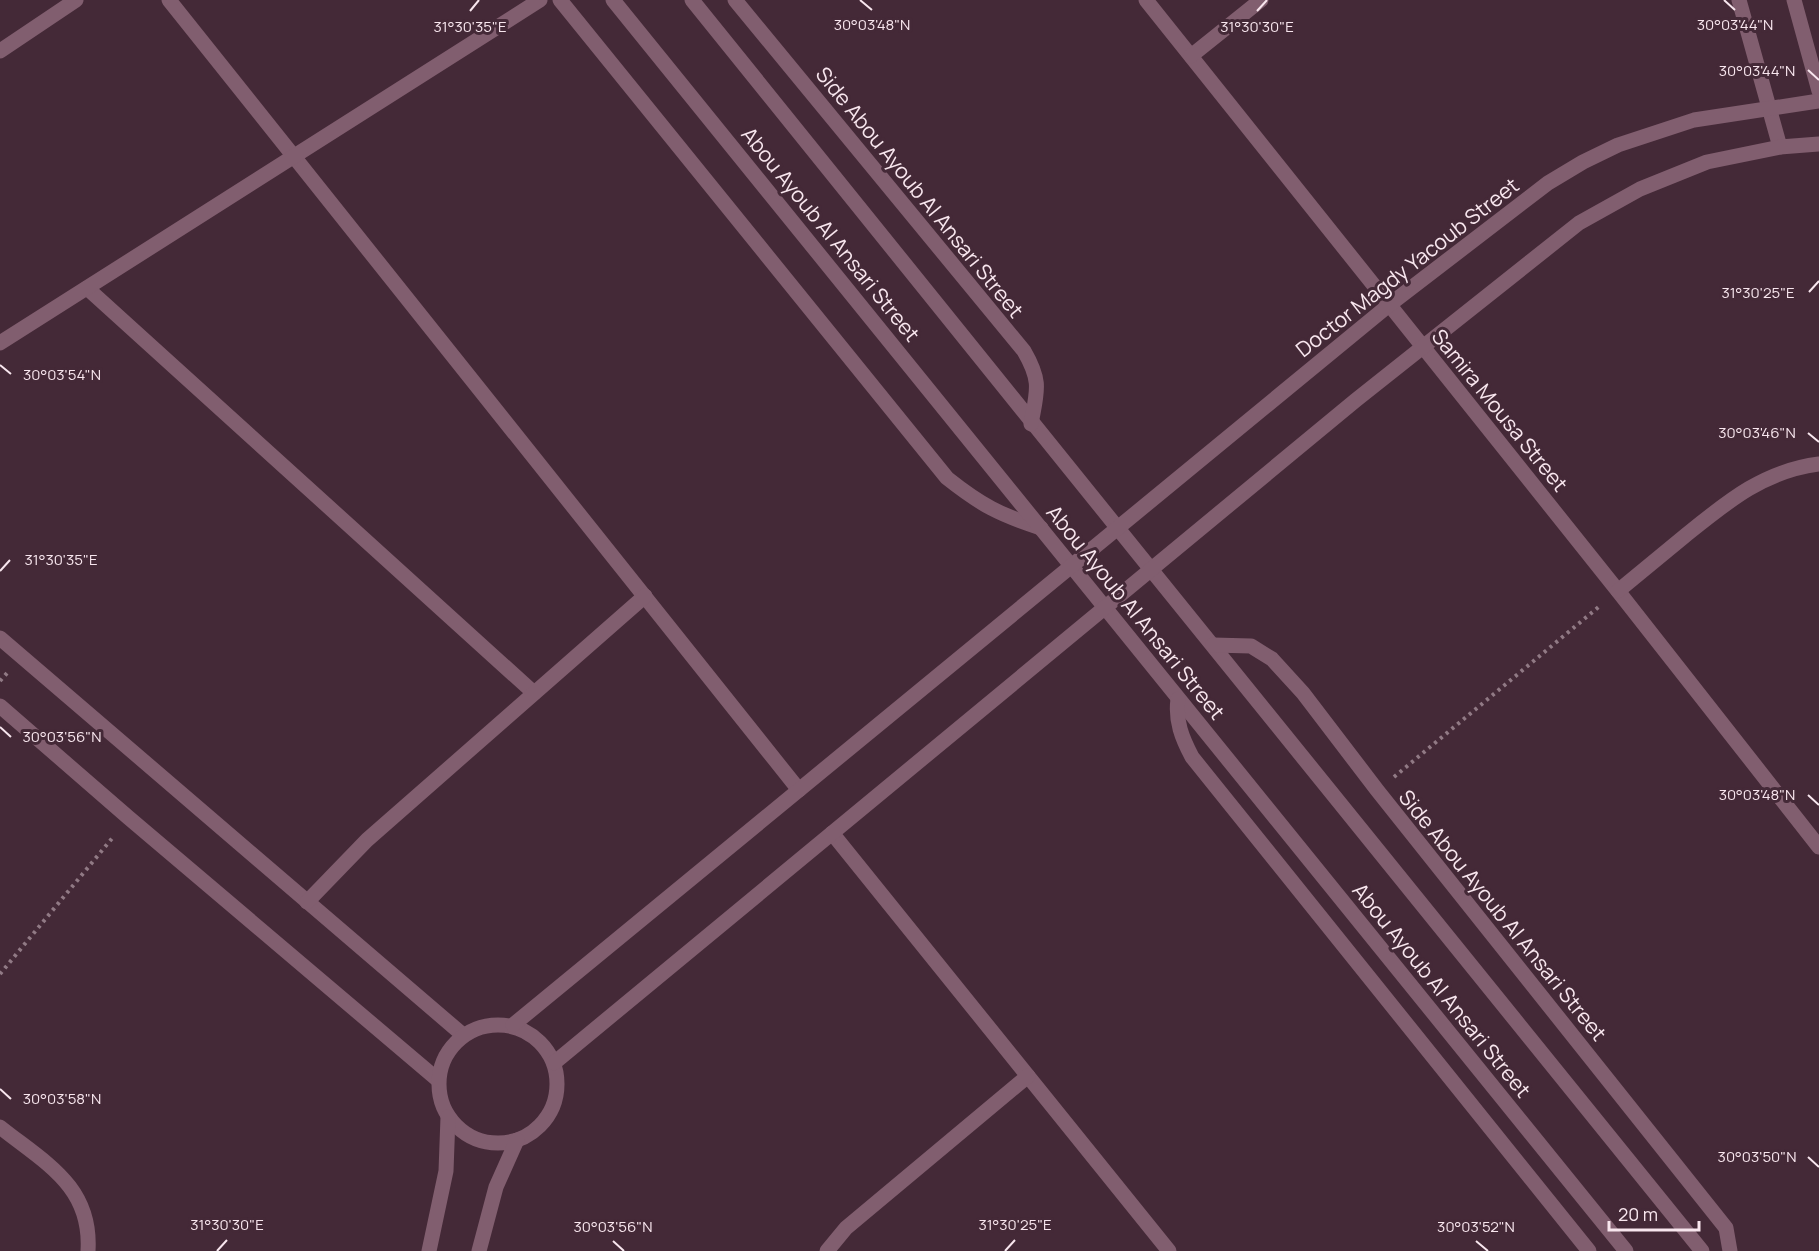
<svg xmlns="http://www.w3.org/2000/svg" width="1819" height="1251" viewBox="0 0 1819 1251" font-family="Manrope,sans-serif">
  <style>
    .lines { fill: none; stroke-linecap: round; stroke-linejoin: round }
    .path { stroke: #917a85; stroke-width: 4; stroke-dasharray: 3 4.5; stroke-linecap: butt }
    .street { stroke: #815e6f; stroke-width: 15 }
    .ticks { fill: none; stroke: #f8e6ee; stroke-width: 2 }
    .labels { text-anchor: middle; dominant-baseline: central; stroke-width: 6; stroke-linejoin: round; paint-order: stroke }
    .street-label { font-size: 21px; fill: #f8e6ee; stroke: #442937 }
    .ticks-label { font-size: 15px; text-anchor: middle; fill: #f8e6ee; stroke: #442937; stroke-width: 6; stroke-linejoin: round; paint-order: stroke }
  </style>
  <rect width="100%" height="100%" fill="#442937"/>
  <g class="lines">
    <g class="path">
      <path d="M0 681 8 672"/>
      <path d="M1394 777 1601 605"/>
      <path d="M0 974 114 836"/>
    </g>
    <g class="street">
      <path d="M169 0 799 790"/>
      <path d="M560 0 947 478C981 505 1000 515 1041 528"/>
      <path d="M613 0 1626 1251"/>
      <path d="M692 0C1027 418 1366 834 1702 1251"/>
      <path d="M735 0 1024 351C1042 382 1037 391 1031 424"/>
      <path d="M1146 0 1618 591 1819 847"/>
      <path d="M1739 0 1780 147"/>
      <path d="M1794 0 1819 91"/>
      <path d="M0 51 76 0"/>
      <path d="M1191 56 1261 0"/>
      <path d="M87 288 534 693"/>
      <path d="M0 343 540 0"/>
      <path d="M1618 591C1641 572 1663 554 1686 535 1728 501 1764 471 1819 464"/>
      <path d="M0 638 463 1035"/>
      <path d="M1213 645 1251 646 1272 659 1303 693 1377 790 1726 1228 1730 1251"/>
      <path d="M1178 699C1175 721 1182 738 1192 757L1589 1251"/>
      <path d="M0 706 129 818 438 1080"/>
      <path d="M832 833 1169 1251"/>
      <path d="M307 902 367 840 645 596"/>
      <circle cx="498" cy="1084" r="59"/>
      <path d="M513 1025 1389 305 1548 183 1583 162 1618 145 1694 120 1819 101"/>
      <path d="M554 1063 1356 400 1579 223 1640 189 1707 162 1780 147 1819 144"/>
      <path d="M0 1127C45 1163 92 1186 88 1251"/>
      <path d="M429 1251 446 1171 448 1117"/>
      <path d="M479 1251 496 1187 517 1140"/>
      <path d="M827 1251 846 1228 1028 1076"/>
    </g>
  </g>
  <path class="ticks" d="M860 0 872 10M1724 0 1735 10M470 11 479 0M1257 11 1267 0M1808 70 1819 80M1809 292 1819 281M0 365 11 374M1808 433 1819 442M0 571 10 560M0 727 11 737M1808 795 1819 805M0 1089 11 1099M1808 1157 1819 1167M613 1241 624 1251M1476 1241 1488 1251M217 1251 227 1240M1005 1251 1015 1240"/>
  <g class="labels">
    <g class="street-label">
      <text transform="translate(920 192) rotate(51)">Side Abou Ayoub Al Ansari Street</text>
      <text transform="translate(831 234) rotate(51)">Abou Ayoub Al Ansari Street</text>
      <text transform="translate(1407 267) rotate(-38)">Doctor Magdy Yacoub Street</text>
      <text transform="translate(1500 410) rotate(51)">Samira Mousa Street</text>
      <text transform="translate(1136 612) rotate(51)">Abou Ayoub Al Ansari Street</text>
      <text transform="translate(1503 915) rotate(51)">Side Abou Ayoub Al Ansari Street</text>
      <text transform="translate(1442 990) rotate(51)">Abou Ayoub Al Ansari Street</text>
    </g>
  </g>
  <g class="ticks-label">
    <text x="872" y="30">30°03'48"N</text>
    <text x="1735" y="30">30°03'44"N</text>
    <text x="470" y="32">31°30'35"E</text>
    <text x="1257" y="32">31°30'30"E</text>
    <text x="1757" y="76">30°03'44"N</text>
    <text x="1758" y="298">31°30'25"E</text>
    <text x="62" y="380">30°03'54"N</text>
    <text x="1757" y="438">30°03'46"N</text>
    <text x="61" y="565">31°30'35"E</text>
    <text x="62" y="742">30°03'56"N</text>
    <text x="1757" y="800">30°03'48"N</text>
    <text x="62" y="1104">30°03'58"N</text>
    <text x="1757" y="1162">30°03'50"N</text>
    <text x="227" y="1230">31°30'30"E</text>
    <text x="1015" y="1230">31°30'25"E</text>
    <text x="613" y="1232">30°03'56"N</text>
    <text x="1476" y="1232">30°03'52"N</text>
  </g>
  <path d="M1609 1221v9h90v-9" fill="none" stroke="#f8e6ee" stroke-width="3"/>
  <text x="1618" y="1221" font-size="18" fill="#f8e6ee" stroke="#442937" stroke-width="4.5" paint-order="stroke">20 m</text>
</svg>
